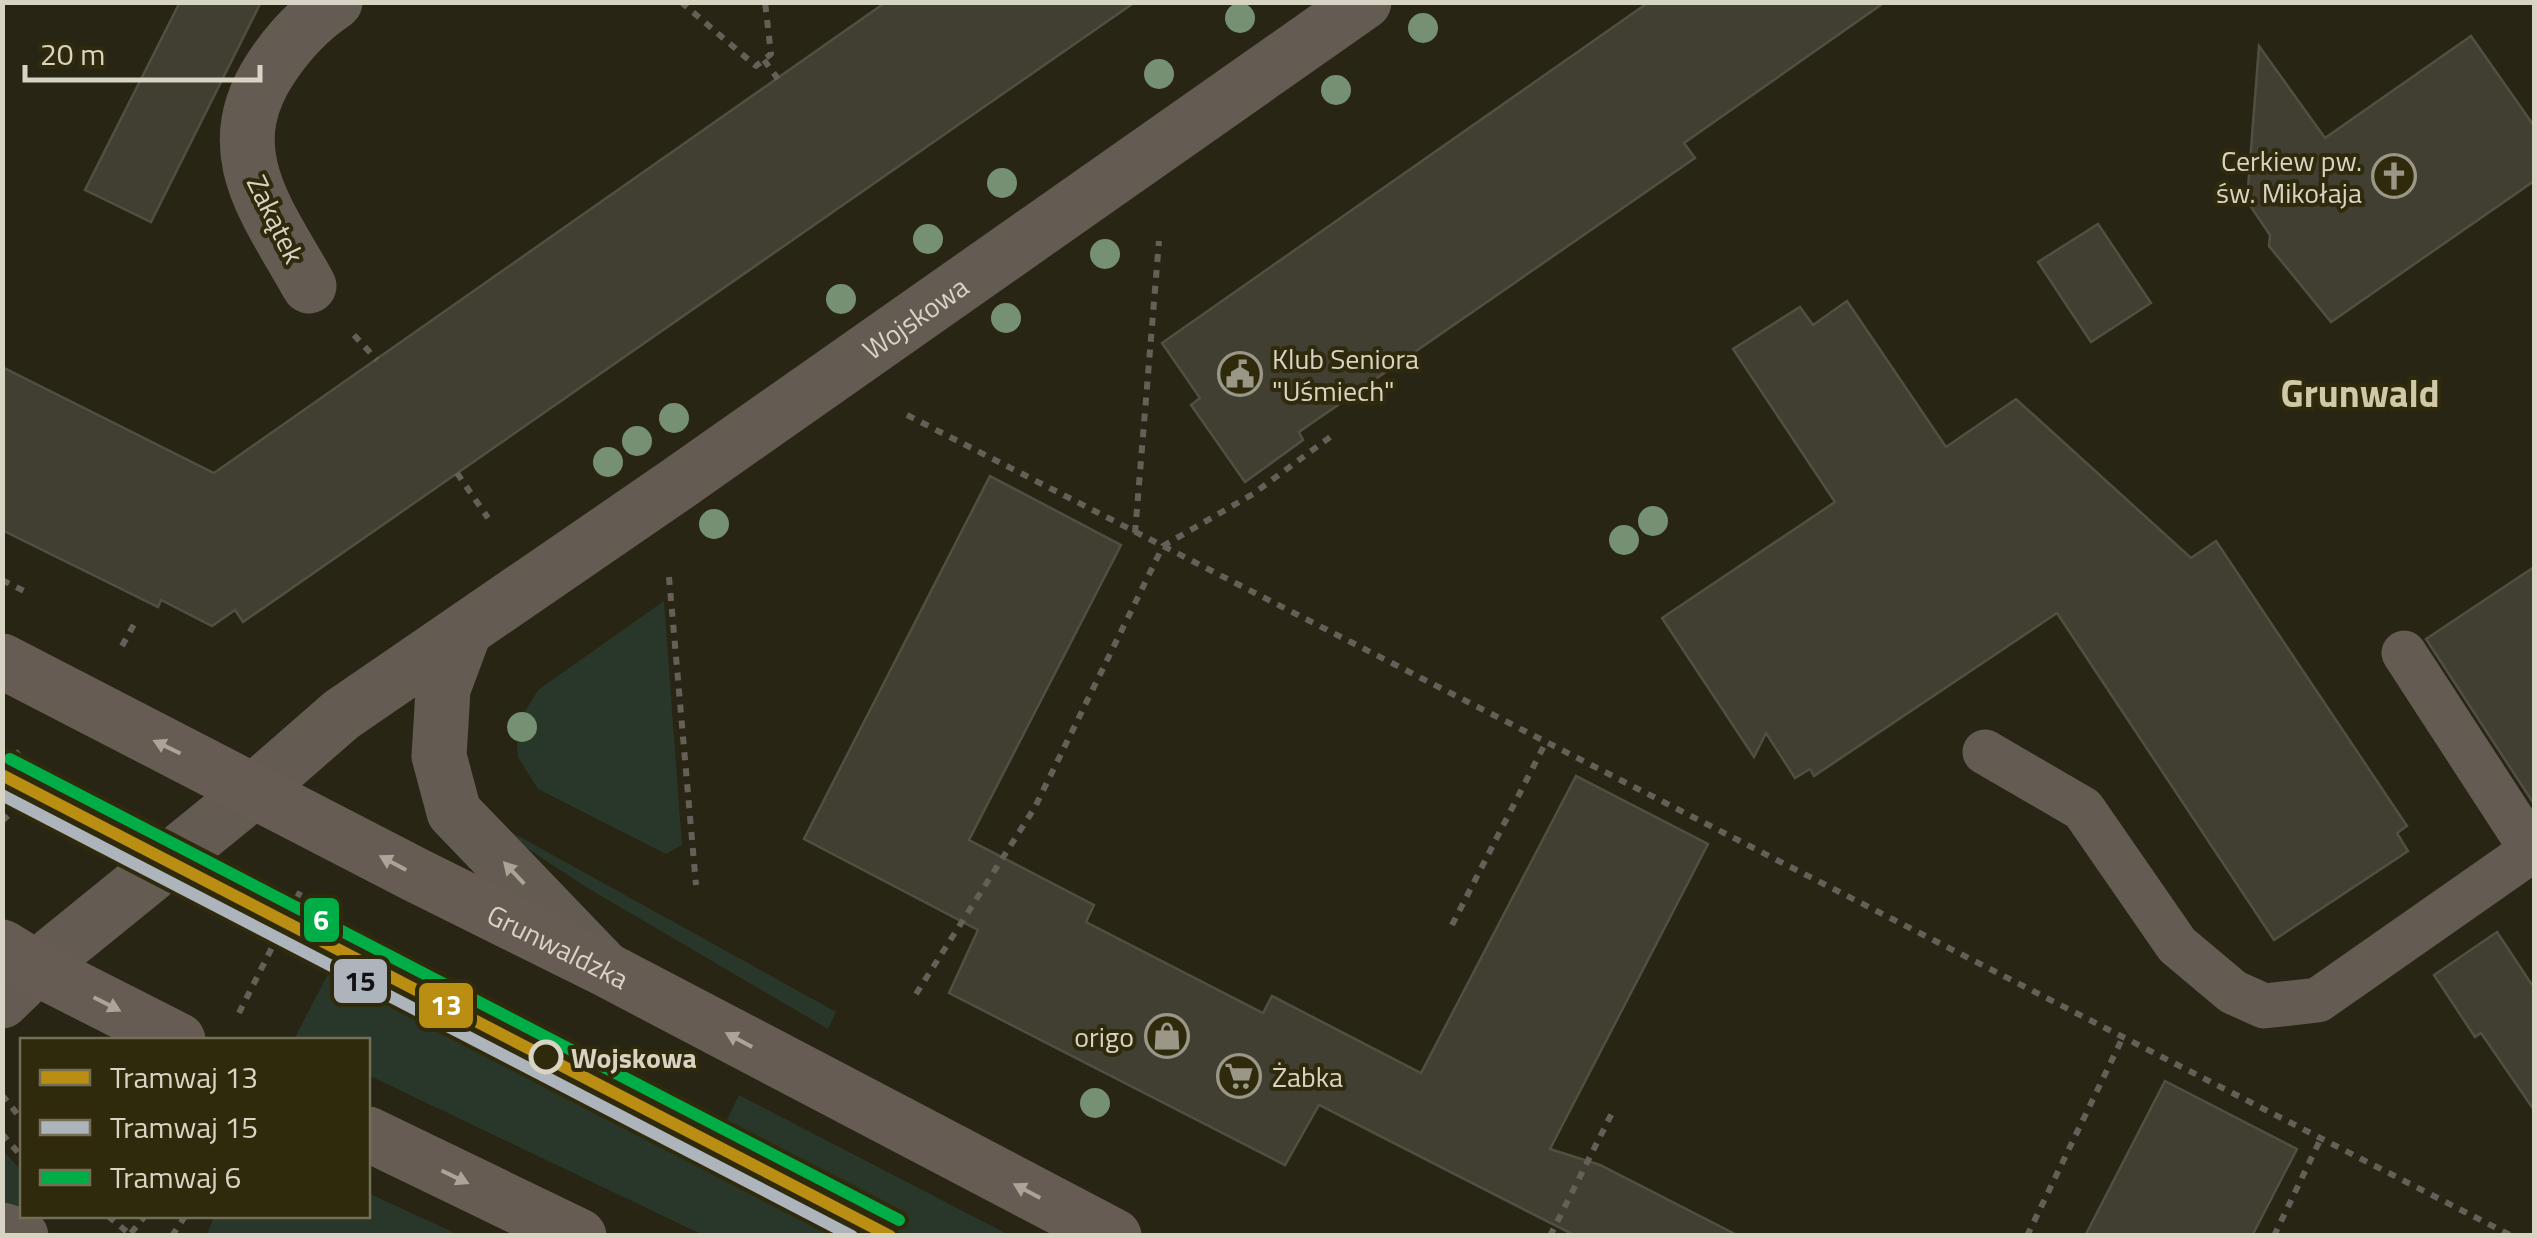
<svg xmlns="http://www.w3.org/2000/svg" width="2537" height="1238" viewBox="0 0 2537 1238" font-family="'Titillium Web',sans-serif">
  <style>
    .green { fill: #29372a }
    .building { fill: #413f32; stroke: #514f42; stroke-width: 2.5 }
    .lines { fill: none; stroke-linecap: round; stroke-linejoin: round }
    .path { stroke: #665f57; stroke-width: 6; stroke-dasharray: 8 8; stroke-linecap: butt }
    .lane { stroke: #645b53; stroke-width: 45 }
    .street { stroke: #645b53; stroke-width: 55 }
    .secondary { stroke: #675c53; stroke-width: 55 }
    .tram-1-casing { stroke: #302a0d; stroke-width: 20 }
    .tram-2-casing { stroke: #302a0d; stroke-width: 20 }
    .tram-3-casing { stroke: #302a0d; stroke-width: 20 }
    .tram-1 { stroke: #b98e12; stroke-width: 12 }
    .tram-2 { stroke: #adb4bb; stroke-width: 12 }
    .tram-3 { stroke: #00ad46; stroke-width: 12 }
    .tree { fill: #769073 }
    .oneway { fill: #aba497 }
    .oneway2 { fill: #aaa497 }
    .stop-dot { fill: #302a0d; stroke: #d8d4c4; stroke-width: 5 }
    .labels { text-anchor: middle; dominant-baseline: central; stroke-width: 8; stroke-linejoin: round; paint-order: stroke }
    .poi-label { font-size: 28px; fill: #d8d4c4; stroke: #302a0d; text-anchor: end }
    .street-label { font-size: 28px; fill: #d8d4c4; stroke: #302a0d }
    .stop-label { font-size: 28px; font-weight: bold; fill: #d8d4c4; stroke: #302a0d; text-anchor: start }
    .district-label { font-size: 38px; font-weight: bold; fill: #d0c9a8; stroke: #302a0d }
    .line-badge { stroke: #302a0d; stroke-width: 4 }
    .badge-label { font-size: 28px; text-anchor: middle; font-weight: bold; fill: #fff }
    .pale-badge-label { font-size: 28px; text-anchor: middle; font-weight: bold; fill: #111 }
  </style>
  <rect width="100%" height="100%" fill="#282515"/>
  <g class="green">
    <path d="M664 601 682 845 666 854 538 789 518 757 517 744 523 715 538 690Z"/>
    <path d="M502 827 836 1012 828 1029 586 887 513 839Z"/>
    <path d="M336 959 712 1150 739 1095 1009 1235H703L368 1075V1040L294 1039Z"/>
    <path d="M2 1150 22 1171V1212L3 1206Z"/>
    <path d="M368 1193 459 1235H207L214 1216H368Z"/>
  </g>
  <g class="building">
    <path d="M180 2H261L151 222 85 190Z"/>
    <path d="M886 2H1135L243 622 235 610 212 626 161 600 158 607 2 530V367L214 473Z"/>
    <path d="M1649 2H1885L1684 143 1695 158 1299 432 1303 440 1245 482 1191 405 1200 398 1162 343Z"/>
    <path d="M2471 36 2534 126V181L2331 322 2269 246 2270 235 2247 201 2259 46 2325 138Z"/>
    <path d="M2098 224 2151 303 2091 342 2038 262Z"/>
    <path d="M1847 301 1946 447 2016 399 2191 558 2216 541 2407 826 2397 833 2408 851 2274 940 2057 613 1814 776 1810 769 1795 778 1766 733 1754 757 1662 618 1835 502 1733 349 1800 307 1813 325Z"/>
    <path d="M990 476 1121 545 969 840 1094 905 1086 922 1263 1013 1272 996 1421 1073 1576 776 1708 844 1550 1149 1600 1165 1739 1236H1576L1319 1105 1285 1165 949 993 978 930 804 839Z"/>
    <path d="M2534 567V804L2426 639Z"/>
    <path d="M2497 932 2534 988V1110L2481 1033 2475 1037 2434 975Z"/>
    <path d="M2165 1081 2297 1149 2252 1236H2085Z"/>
  </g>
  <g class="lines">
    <g class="path">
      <path d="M681 2 756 66 771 54 765 2"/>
      <path d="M764 60 778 79"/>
      <path d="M354 335 377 360"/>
      <path d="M907 415 2512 1236"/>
      <path d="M457 473 488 518"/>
      <path d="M1135 533 1159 241"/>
      <path d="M669 577 696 885"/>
      <path d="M2 580 26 592"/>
      <path d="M122 646 137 619"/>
      <path d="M2 768 23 748"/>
      <path d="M2 821 60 769"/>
      <path d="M1452 925 1546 742"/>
      <path d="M916 994 1035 807 1163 546 1253 494 1333 435"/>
      <path d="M239 1013 301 890"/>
      <path d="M2 1095 22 1120"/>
      <path d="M2 1134 22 1157"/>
      <path d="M108 1216 132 1236"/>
      <path d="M131 1233 145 1216"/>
      <path d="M172 1236 185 1216"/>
      <path d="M1550 1236 1613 1111"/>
      <path d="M2027 1236 2123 1037"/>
      <path d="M2274 1236 2321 1138"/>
    </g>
    <g class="lane">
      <path d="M2404 653 2532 850"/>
      <path d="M1985 752 2083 809 2177 945 2233 992 2264 1006 2318 1000 2534 849"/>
    </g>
    <g class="street">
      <path d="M309 286C268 212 216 151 271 68 288 42 308 20 335 2"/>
      <path d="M465 630 443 689 441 724 439 756 454 812 602 966"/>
      <path id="s1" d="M2 1001 36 968 255 790 341 715 676 485 1364 2"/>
      <path d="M2 1230 21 1236"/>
    </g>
    <g class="secondary">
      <path id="s2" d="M2 661 416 875 605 969 1114 1236"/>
      <path d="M2 947 36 968 178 1040"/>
      <path d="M368 1134 579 1236"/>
    </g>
    <g class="tram-1-casing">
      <path id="tram-1" d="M2 775 890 1236"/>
    </g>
    <g class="tram-2-casing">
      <path id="tram-2" d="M2 795 852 1236"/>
    </g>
    <g class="tram-3-casing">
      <path id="tram-3" d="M10 759 899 1220"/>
    </g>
    <use href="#tram-1" class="tram-1"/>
    <use href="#tram-2" class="tram-2"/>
    <use href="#tram-3" class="tram-3"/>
  </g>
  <g class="tree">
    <circle cx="1240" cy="18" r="15"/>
    <circle cx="1423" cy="28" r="15"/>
    <circle cx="1159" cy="74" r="15"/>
    <circle cx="1336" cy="90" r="15"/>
    <circle cx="1002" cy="183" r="15"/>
    <circle cx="928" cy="239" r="15"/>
    <circle cx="1105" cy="254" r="15"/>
    <circle cx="841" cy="299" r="15"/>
    <circle cx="1006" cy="318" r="15"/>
    <circle cx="674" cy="418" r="15"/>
    <circle cx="637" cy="441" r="15"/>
    <circle cx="608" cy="462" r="15"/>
    <circle cx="1653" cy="521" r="15"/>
    <circle cx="714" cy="524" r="15"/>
    <circle cx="1624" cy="540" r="15"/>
    <circle cx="522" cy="727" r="15"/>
    <circle cx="1095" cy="1103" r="15"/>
  </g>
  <defs><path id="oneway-solid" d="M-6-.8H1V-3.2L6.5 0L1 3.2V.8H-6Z" transform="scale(2.5)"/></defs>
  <g class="oneway">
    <use href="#oneway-solid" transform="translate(167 747) rotate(-154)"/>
    <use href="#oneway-solid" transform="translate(393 863) rotate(-152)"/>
    <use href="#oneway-solid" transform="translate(107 1004) rotate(27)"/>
    <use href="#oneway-solid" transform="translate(739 1040) rotate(-152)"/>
    <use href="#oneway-solid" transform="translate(455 1177) rotate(26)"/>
    <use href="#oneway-solid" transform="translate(1027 1191) rotate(-152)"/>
  </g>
  <use class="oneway2" href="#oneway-solid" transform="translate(514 873) rotate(-133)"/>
  <defs>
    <g id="church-ring" transform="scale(2.25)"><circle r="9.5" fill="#302a0d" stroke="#9a9787" stroke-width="1.5"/><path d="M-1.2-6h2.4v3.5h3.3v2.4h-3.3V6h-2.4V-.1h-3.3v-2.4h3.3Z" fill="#9a9787"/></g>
    <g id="civic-ring" transform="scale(2.25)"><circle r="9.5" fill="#302a0d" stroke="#9a9787" stroke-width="1.5"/><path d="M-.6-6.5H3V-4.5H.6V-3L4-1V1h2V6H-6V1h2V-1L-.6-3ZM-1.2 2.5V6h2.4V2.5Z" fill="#9a9787"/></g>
    <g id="shop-ring" transform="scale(2.25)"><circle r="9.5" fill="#302a0d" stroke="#9a9787" stroke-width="1.5"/><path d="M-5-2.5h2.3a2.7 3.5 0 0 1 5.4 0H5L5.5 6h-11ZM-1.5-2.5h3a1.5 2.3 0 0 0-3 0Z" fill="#9a9787"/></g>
    <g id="supermarket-ring" transform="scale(2.25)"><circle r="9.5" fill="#302a0d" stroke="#9a9787" stroke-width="1.5"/><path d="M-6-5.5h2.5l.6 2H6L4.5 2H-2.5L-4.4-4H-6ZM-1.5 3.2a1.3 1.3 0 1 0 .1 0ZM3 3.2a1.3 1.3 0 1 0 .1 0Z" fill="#9a9787"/></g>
  </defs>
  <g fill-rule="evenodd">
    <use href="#church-ring" x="2394" y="176"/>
    <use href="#civic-ring" x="1240" y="374"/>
    <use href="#shop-ring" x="1167" y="1036"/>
    <use href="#supermarket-ring" x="1239" y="1076"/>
  </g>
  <circle class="stop-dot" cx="546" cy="1057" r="15"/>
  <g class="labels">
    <g class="poi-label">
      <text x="2362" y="160">Cerkiew pw.<tspan x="2362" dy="32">św. Mikołaja</tspan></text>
      <text x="1272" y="358" text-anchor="start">Klub Seniora<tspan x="1272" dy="32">"Uśmiech"</tspan></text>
      <text x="1134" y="1036">origo</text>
      <text x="1272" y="1076" text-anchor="start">Żabka</text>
    </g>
    <g class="street-label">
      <text transform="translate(276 219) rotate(64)">Zakątek</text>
      <text stroke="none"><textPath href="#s1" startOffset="1142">Wojskowa</textPath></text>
      <text stroke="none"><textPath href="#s2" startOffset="625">Grunwaldzka</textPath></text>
    </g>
    <g class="stop-label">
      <text x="571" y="1057">Wojskowa</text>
    </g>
    <g class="district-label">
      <text x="2360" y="393">Grunwald</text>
    </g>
  </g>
  <g class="line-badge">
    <rect x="302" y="896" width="39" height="48" rx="10" fill="#00ad46"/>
    <rect x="332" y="957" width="57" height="48" rx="10" fill="#adb4bb"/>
    <rect x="417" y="981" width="58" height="49" rx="10" fill="#b98e12"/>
  </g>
  <g class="badge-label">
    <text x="321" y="930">6</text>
    <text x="446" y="1015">13</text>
  </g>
  <g class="pale-badge-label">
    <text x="360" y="991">15</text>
  </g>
  <rect width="2537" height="1238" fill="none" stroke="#d8d4c4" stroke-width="10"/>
  <rect x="20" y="1038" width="350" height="180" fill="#302a0d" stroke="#736e56" stroke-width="2.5"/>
  <rect x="40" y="1070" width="50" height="15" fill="#b98e12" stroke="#736e56" stroke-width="2.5"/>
  <text x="110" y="1088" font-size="30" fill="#d8d4c4">Tramwaj 13</text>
  <rect x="40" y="1120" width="50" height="15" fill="#adb4bb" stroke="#736e56" stroke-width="2.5"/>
  <text x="110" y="1138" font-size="30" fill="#d8d4c4">Tramwaj 15</text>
  <rect x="40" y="1170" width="50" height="15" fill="#00ad46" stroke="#736e56" stroke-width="2.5"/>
  <text x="110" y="1188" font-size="30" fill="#d8d4c4">Tramwaj 6</text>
  <path d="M25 65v15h235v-15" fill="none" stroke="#d8d4c4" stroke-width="5"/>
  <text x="40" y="65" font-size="30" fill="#d8d4c4" stroke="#302a0d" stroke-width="8" paint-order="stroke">20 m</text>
</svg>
